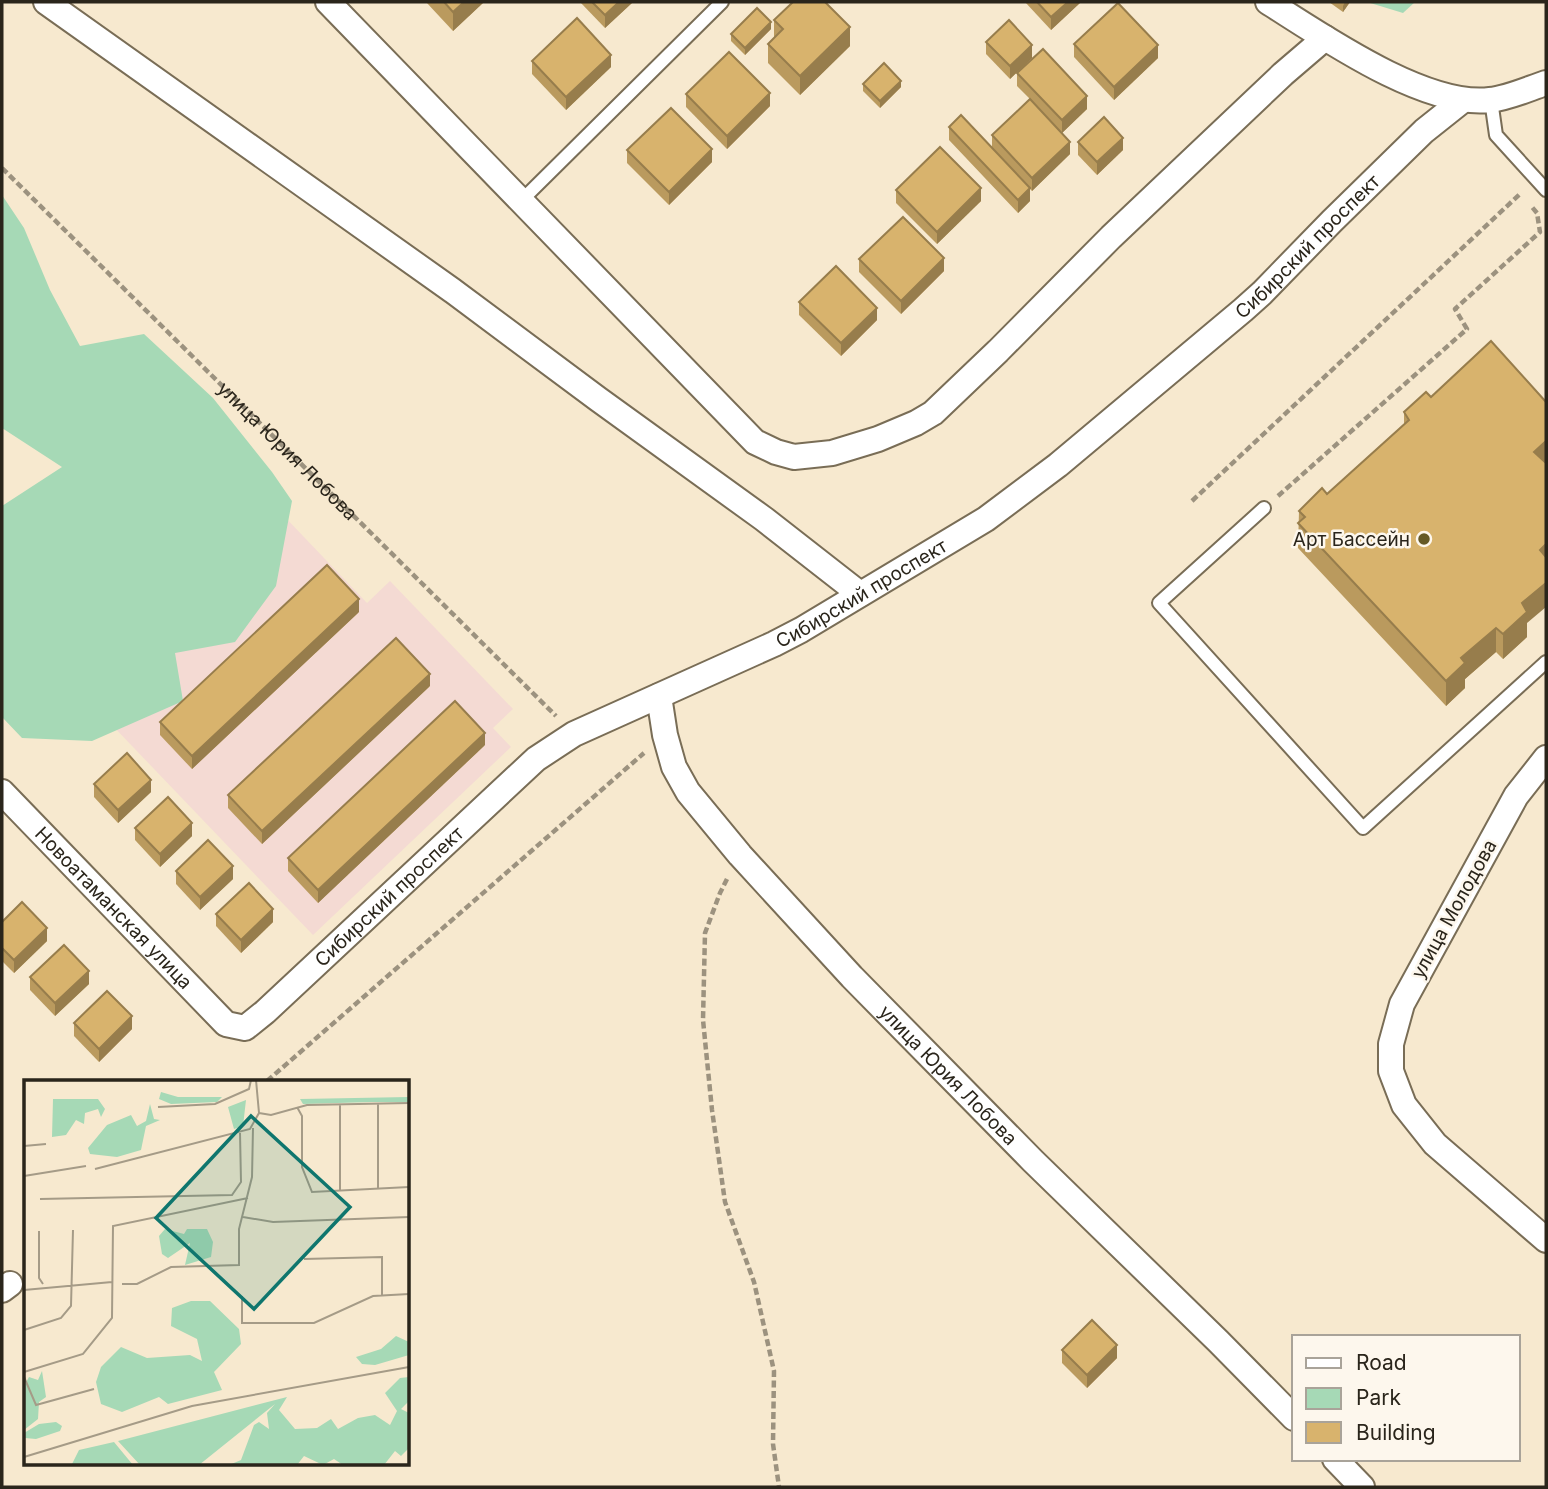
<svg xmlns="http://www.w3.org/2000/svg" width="1548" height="1489" viewBox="0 0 1548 1489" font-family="Inter,sans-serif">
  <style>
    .industrial { fill: #f4dad3 }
    .green { fill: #a6d9b6 }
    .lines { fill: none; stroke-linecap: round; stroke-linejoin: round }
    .lane-casing { stroke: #796d56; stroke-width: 16 }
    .street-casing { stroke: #796d56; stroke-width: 28 }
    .path { stroke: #9c927f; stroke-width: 4.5; stroke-dasharray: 7 3.5; stroke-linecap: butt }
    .lane { stroke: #fff; stroke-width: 12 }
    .street { stroke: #fff; stroke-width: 24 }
    .wall { fill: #ba9a5e }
    .shaded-wall { fill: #977d4c }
    .building { fill: #d8b36d; stroke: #977d4c; stroke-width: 2 }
    .poi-dot { fill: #655926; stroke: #fdf7ed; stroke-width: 2.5 }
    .labels { text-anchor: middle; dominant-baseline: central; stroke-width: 5; stroke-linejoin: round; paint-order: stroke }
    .street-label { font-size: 19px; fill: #2a251b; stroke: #fdf7ed }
    .poi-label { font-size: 19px; fill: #2a251b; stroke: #fdf7ed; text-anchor: end }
    .inset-road { fill: none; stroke: #a59b87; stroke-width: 2 }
    .view { fill: #0f766e; fill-opacity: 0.15; stroke: #0f766e; stroke-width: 3.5 }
    .inset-edge { fill: none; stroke: #2a251b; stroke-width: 3.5 }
  </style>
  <rect width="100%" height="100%" fill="#f7e9cf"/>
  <path class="industrial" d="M282 514 367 603 390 581 513 709 493 728 511 747 313 935 88 700Z"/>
  <g class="green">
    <path d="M1367 2H1415L1403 13Z"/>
    <path d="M2 195 24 228 50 290 80 346 144 334 213 398 272 472 292 501 276 586 235 642 175 653 183 701 92 741 22 738 2 717V506L62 467 2 428Z"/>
  </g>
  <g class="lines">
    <g class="lane-casing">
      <g id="lane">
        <path d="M1491 100 1496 135 1546 190"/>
        <path d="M521 201 722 2"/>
        <path d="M1264 508 1159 603 1363 828 1546 662"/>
      </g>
    </g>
    <g class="street-casing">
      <g id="street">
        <path d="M46 2 453 291 598 399 764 519 860 594"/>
        <path d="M328 2 755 442 776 452 794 457 832 453 878 439 916 423 933 413 998 351 1111 237 1283 74 1325 38"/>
        <path d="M1268 2C1322 36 1425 108 1490 100 1508 98 1528 89 1546 83"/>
        <path id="s2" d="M659 696 665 735 674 767 688 792 740 855 852 977 1033 1161 1218 1341 1294 1418"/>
        <path d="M1546 758 1516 796 1402 1004 1391 1044V1071L1404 1105 1435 1144 1546 1240"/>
        <path id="s3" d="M2 792 226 1024 245 1028 265 1012 536 759 574 734 774 644 801 630 986 519 1058 465 1243 310 1262 293 1332 221 1424 131 1463 100"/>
        <path d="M2 1290 10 1284"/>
        <path d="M1335 1459 1362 1487"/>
      </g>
    </g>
    <g class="path">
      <path id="s1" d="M2 168 556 716"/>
      <path d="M1278 496 1467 329 1455 309 1540 232 1537 213 1532 207"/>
      <path d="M1192 501 1521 193"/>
      <path d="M727 879 720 893 705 933 703 1020 712 1110 725 1202 754 1282 774 1371 773 1444 779 1487"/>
      <path d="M267 1081 644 753"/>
    </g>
    <use href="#lane" class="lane"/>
    <use href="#street" class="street"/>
  </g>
  <g class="wall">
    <path d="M426 2H484L453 31Z"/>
    <path d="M580 2H633L605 28Z"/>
    <path d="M1025 2H1081L1051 30Z"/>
    <path d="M1329 2H1350L1343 12Z"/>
    <path d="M774 20 850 46 800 95 768 63V44L774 38Z"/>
    <path d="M771 29 745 55 731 41V34Z"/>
    <path d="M986 42 1032 58 1010 79 986 54Z"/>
    <path d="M1074 44 1158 58 1114 100 1074 57Z"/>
    <path d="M532 61 611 67 566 110 532 74Z"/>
    <path d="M1017 73 1087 109 1062 133 1070 154 1032 191 1030 189V201L1018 213 949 140V127L992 148V135L1030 99 1017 86Z"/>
    <path d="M863 84 901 87 880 108 863 91Z"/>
    <path d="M686 94 770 106 727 149 686 107Z"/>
    <path d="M1078 142 1123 150 1097 175 1078 155Z"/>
    <path d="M627 150 712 162 669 205 627 163Z"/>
    <path d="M896 190 981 201 937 244 896 203Z"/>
    <path d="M859 259 944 271 901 314 859 272Z"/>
    <path d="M799 302 877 320 841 356 799 315Z"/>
    <path d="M1426 392 1527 623V637L1503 659 1496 652 1465 679V688L1446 706 1298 548 1299 511 1327 494 1404 425V412Z"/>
    <path d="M359 612 192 769 160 735V722Z"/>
    <path d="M430 686 262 844 228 808V795Z"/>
    <path d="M485 745 318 903 288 871V858Z"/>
    <path d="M94 784 151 792 118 823 94 797Z"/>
    <path d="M135 828 192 836 160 867 135 840Z"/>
    <path d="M176 871 233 879 200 910 176 884Z"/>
    <path d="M216 914 273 922 241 953 216 926Z"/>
    <path d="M2 922 47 941 14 973 2 961Z"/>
    <path d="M30 977 89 984 55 1016 30 990Z"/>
    <path d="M74 1023 132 1029 99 1062 74 1036Z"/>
    <path d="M1062 1350 1117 1358 1087 1388 1062 1363Z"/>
  </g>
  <g class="shaded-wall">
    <path d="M464 2H484L453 31V12Z"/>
    <path d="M619 2H633L605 28V15Z"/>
    <path d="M1068 2H1081L1051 30V17Z"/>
    <path d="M1345 2H1350L1343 12V6Z"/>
    <path d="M771 22V29L745 55V48Z"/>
    <path d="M850 27V46L800 95V76Z"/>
    <path d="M1032 45V58L1010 79V66Z"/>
    <path d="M1158 45V58L1114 100V87Z"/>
    <path d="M611 55V67L566 110V97Z"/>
    <path d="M901 81V87L880 108V101Z"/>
    <path d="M770 93V106L727 149V136Z"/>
    <path d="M1087 96V109L1062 133V120Z"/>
    <path d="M1123 138V150L1097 175V162Z"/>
    <path d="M1070 142V154L1032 191V178Z"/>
    <path d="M712 149V162L669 205V192Z"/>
    <path d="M981 188V201L937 244V232Z"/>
    <path d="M1030 188V201L1018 213V200Z"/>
    <path d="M944 258V271L901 314V301Z"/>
    <path d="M877 308V320L841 356V343Z"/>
    <path d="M1546 441V466L1534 452Z"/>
    <path d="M1546 544V568L1540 550Z"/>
    <path d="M1546 583V607L1527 623V637L1503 659V634L1522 603Z"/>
    <path d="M359 599V612L192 769V756Z"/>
    <path d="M1496 628V652L1465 679V688L1446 706V681L1461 658Z"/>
    <path d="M430 674V686L262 844V831Z"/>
    <path d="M485 733V745L318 903V890Z"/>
    <path d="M151 780V792L118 823V810Z"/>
    <path d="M192 823V836L160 867V854Z"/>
    <path d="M233 866V879L200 910V897Z"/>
    <path d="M273 909V922L241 953V940Z"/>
    <path d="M47 928V941L14 973V960Z"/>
    <path d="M89 971V984L55 1016V1003Z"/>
    <path d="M132 1016V1029L99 1062V1049Z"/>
    <path d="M1117 1345V1358L1087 1388V1375Z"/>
  </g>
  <g class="building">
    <path d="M444 2H464L453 12Z"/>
    <path d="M592 2H619L605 15Z"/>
    <path d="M793 2H825L850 27 800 76 768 44 783 29 774 20Z"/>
    <path d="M1037 2H1068L1051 17Z"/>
    <path d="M1118 3 1158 45 1114 87 1074 44Z"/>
    <path d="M757 8 771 22 745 48 731 34Z"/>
    <path d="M577 18 611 55 566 97 532 61Z"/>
    <path d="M1009 20 1032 45 1010 66 986 42Z"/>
    <path d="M1043 49 1087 96 1062 120 1017 73Z"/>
    <path d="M729 52 770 93 727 136 686 94Z"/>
    <path d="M884 63 901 81 880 101 863 84Z"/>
    <path d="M1030 99 1070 142 1032 178 992 135Z"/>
    <path d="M671 108 712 149 669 192 627 150Z"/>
    <path d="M961 115 1030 188 1018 200 949 127Z"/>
    <path d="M1104 117 1123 138 1097 162 1078 142Z"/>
    <path d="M940 147 981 188 937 232 896 190Z"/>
    <path d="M903 217 944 258 901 301 859 259Z"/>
    <path d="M836 266 877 308 841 343 799 302Z"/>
    <path d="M1491 341 1546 402V441L1534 452 1546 463V544L1540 550 1546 557V583L1522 603 1527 612 1503 634 1496 628 1461 658 1465 663 1446 681 1298 523 1305 517 1299 511 1322 488 1327 494 1409 420 1404 412 1426 392 1431 397Z"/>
    <path d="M327 565 359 599 192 756 160 722Z"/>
    <path d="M396 638 430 674 262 831 228 795Z"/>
    <path d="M455 701 485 733 318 890 288 858Z"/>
    <path d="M127 753 151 780 118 810 94 784Z"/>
    <path d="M168 797 192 823 160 854 135 828Z"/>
    <path d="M208 840 233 866 200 897 176 871Z"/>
    <path d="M249 883 273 909 241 940 216 914Z"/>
    <path d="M22 902 47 928 14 960 2 948V922Z"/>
    <path d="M64 945 89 971 55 1003 30 977Z"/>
    <path d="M107 991 132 1016 99 1049 74 1023Z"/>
    <path d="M1092 1320 1117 1345 1087 1375 1062 1350Z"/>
  </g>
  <circle class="poi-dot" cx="1424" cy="539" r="7"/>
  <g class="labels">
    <g class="street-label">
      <text stroke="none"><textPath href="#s3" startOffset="1671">Сибирский проспект</textPath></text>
      <text stroke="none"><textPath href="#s1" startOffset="402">улица Юрия Лобова</textPath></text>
      <text stroke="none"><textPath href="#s3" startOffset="1104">Сибирский проспект</textPath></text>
      <text stroke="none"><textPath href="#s3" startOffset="537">Сибирский проспект</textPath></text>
      <text stroke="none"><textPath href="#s3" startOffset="161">Новоатаманская улица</textPath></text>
      <text transform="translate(1454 909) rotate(-61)">улица Молодова</text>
      <text stroke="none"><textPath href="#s2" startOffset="486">улица Юрия Лобова</textPath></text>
    </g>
    <g class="poi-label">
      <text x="1410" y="539">Арт Бассейн</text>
    </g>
  </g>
  <g transform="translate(24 1080)">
    <rect width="385" height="385" fill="#f7e9cf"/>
    <path d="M137 12 154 17H198L193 22 147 24 135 19ZM385 17V22H348L279 24 276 19ZM29 19H74L81 29 77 37 74 29 61 33 60 44 52 40 42 55 28 57ZM222 20 219 46 210 49 204 27ZM126 24 130 39 136 40 122 46 117 70 93 77 66 74 64 68 83 45 107 35 113 46 122 41ZM141 149 160 154 163 149H183L189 162 187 177 161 185 166 163 144 178 138 174 135 156ZM167 221H186L215 249 217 264 190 292 198 310 144 324 135 317 98 332 77 324 72 302 77 287 97 267 123 278 166 275 178 281 173 259 147 246 148 228ZM372 256 385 262V275L351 285 338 284 332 277 357 269ZM18 291 22 317 15 322 14 339 0 350V306L5 297 14 300ZM385 297 384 322 377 329 385 333V368L377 376 371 371 360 385H319L310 379 299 385 280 376 273 385H205L217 380 230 345 235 342 245 349 243 333 251 324 175 385H116L94 361 263 317 255 330 271 349 293 348 307 339 314 349 334 338 351 335 366 345 373 331 361 313 376 298ZM32 342 38 346 36 351 12 359 1 358 0 353 15 344ZM90 362 109 385H28L48 384 55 370Z" fill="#a6d9b6"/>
    <path class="inset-road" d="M354 24V108M316 25V110M134 27 191 24 225 9 227 0M273 27 278 36V87L288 112 385 107M235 33 247 35 283 25 385 23M0 66 22 64M71 89 226 49 235 33 232 0M0 96 62 86M16 119 208 115 217 102 216 53M219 137 249 142 385 137M15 151V198L19 204M280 179 358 177V215M98 204H113L147 187 215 185V149L228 97 229 48M0 210 88 202M218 216V243H290L349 216 385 214M0 250 37 238 47 226 49 150M0 292 59 274 88 238 89 146 224 118M0 297 12 325 70 309M0 377 168 326 385 287"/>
    <path class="view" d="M227 36 326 127 230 229 132 138Z"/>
    <rect width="385" height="385" class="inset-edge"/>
  </g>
  <rect width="1548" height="1489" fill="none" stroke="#2a251b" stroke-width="7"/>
  <rect x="1292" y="1335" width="228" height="126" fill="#fdf7ed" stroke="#a9a399" stroke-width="2"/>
  <rect x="1306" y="1358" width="35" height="10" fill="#ffffff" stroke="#a9a399" stroke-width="2"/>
  <text x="1356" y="1370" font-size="21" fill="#2a251b">Road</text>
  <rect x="1306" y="1388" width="35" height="21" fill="#a6d9b6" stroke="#a9a399" stroke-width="2"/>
  <text x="1356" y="1405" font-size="21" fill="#2a251b">Park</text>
  <rect x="1306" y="1422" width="35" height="21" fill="#d8b36d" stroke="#a9a399" stroke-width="2"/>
  <text x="1356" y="1440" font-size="21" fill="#2a251b">Building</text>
</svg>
